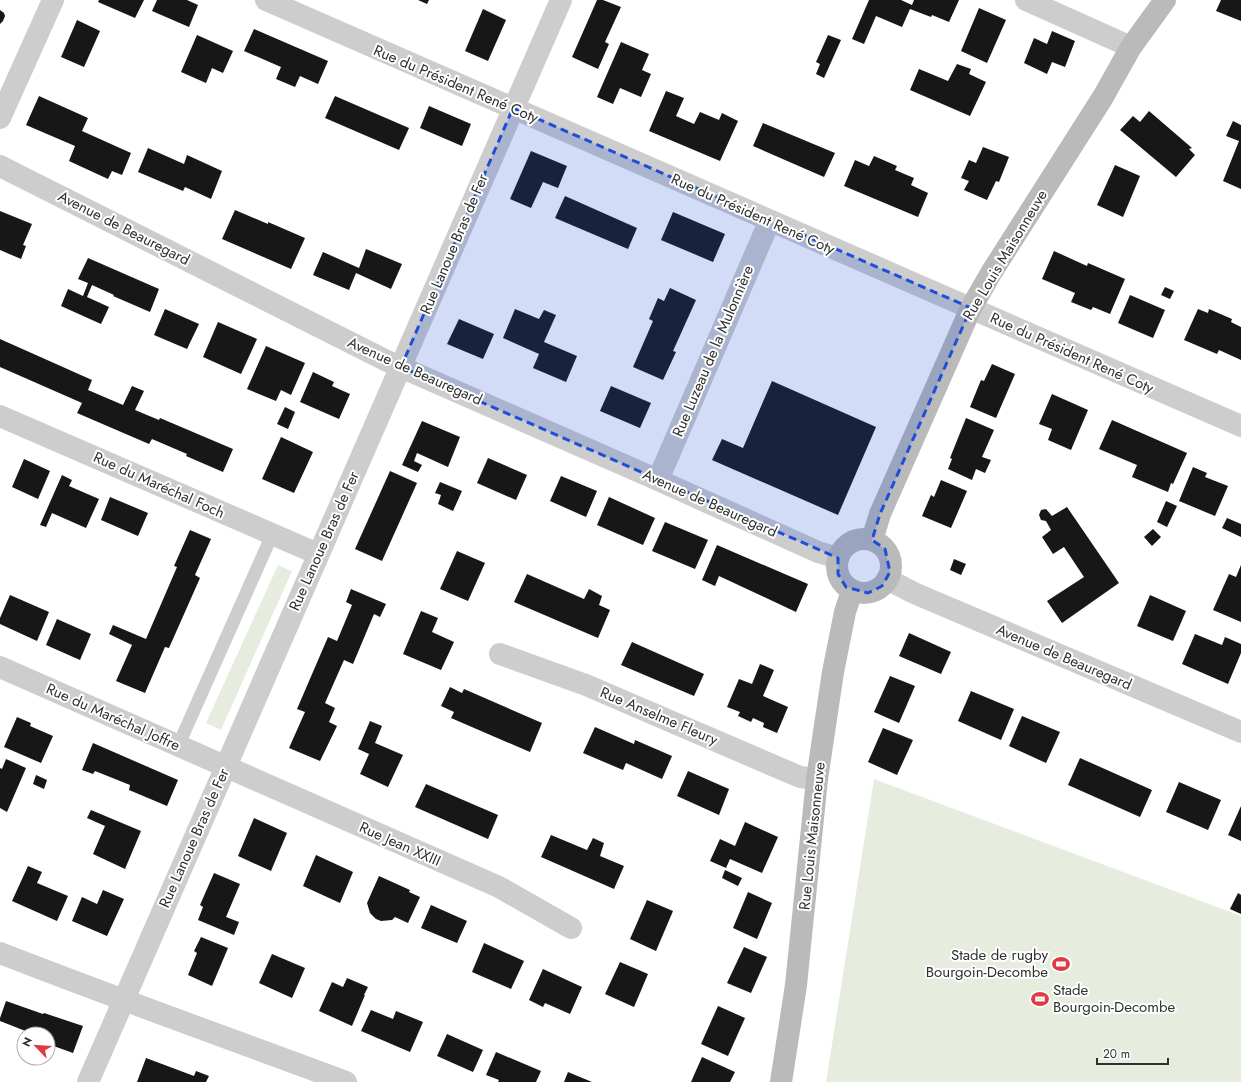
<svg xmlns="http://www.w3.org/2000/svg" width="1241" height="1082" viewBox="0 0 1241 1082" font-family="Jost,sans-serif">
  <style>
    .green { fill: #e6eddf }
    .building { fill: #171717 }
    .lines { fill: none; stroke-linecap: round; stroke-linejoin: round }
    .lane { stroke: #cdcdcd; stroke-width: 13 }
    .street { stroke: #cdcdcd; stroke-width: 22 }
    .secondary { stroke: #bababa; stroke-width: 22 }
    .marked { fill: #1d4ed8; fill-opacity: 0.2; stroke: #1d4ed8; stroke-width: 3; stroke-dasharray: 8 5; stroke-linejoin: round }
    .labels { text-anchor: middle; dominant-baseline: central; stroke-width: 4; stroke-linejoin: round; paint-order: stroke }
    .street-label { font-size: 15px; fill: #303030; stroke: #fff }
    .poi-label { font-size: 15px; fill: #303030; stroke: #fff; text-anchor: end }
  </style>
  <rect width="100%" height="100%" fill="#fff"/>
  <g class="green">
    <path d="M278 565 292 571 221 730 206 723Z"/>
    <path d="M874 779 1241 916V1082H826Z"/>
  </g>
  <g class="building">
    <path d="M99 0H144L135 18 98 2Z"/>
    <path d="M157 0H187L198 5 189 27 152 11Z"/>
    <path d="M418 0H429L427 4Z"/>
    <path d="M597 0H603L621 7 605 42 609 44 598 69 572 57Z"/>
    <path d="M869 0H901L912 5 914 0H959L949 22 932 15 931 17 910 9 902 27 876 16 864 44 852 39Z"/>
    <path d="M1221 0H1241V21L1216 11Z"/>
    <path d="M979 8 1006 20 987 63 961 51Z"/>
    <path d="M483 9 506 20 488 61 465 51Z"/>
    <path d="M0 10 4 13 5 16 3 21 0 24Z"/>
    <path d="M77 20 100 31 84 67 61 57Z"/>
    <path d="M254 29 328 61 318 84 300 76 295 87 276 79 281 67 244 51Z"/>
    <path d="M1052 31 1075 41 1065 67 1052 62 1047 74 1024 63 1034 38 1047 44Z"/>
    <path d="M197 35 233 51 223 73 212 68 206 83 181 72Z"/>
    <path d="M828 35 841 40 824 78 816 74 820 64 816 62Z"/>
    <path d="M621 42 649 54 642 70 651 74 641 97 620 88 613 104 597 97Z"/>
    <path d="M957 64 971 69 969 74 986 82 970 116 910 90 919 69 948 81Z"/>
    <path d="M666 91 684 98 676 116 694 124 700 112 719 120 722 113 738 121 720 161 649 131Z"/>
    <path d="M39 96 88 118 82 131 131 153 122 175 112 171 108 179 69 161 75 146 26 125Z"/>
    <path d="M335 96 409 128 399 150 325 118Z"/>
    <path d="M429 106 471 124 462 146 420 128Z"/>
    <path d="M1149 111 1192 148 1189 149 1195 155 1176 177 1120 130 1133 116 1140 122Z"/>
    <path d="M1233 121 1241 125V189L1223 181 1239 141 1226 136Z"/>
    <path d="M763 123 835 153 824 177 753 146Z"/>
    <path d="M983 147 1009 157 999 182 996 181 987 200 964 190 969 181 961 178 969 160 976 163Z"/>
    <path d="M148 148 184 164 187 155 222 171 211 199 185 187 183 191 138 172Z"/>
    <path d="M531 151 567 166 558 188 543 182 531 208 510 199Z"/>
    <path d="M874 156 897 166 895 170 914 178 911 185 928 193 918 217 844 186 855 160 869 166Z"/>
    <path d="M1115 165 1140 176 1123 217 1097 205Z"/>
    <path d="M565 196 637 228 628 249 555 218Z"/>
    <path d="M235 210 268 224V222L305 238 291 269 222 239Z"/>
    <path d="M0 211 32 224 23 245 26 246 21 259 0 250Z"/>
    <path d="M673 212 725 234 713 262 661 240Z"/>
    <path d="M366 249 402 264 391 289 356 273 349 290 313 275 323 252 359 268Z"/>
    <path d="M1054 251 1087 266 1088 263 1125 279 1110 314 1093 307 1091 310 1071 302 1075 293 1042 279Z"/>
    <path d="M88 258 159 289 150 312 113 296 114 295 92 285 87 297 109 307 101 324 61 306 68 289 83 296 88 283 78 279Z"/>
    <path d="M1165 287 1174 291 1170 299 1161 295Z"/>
    <path d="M670 288 696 300 673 351 676 352 663 380 633 367 653 321 649 319 658 298 664 301Z"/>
    <path d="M1130 295 1165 310 1153 338 1118 323Z"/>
    <path d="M165 309 199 324 187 349 154 335Z"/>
    <path d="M515 309 539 319 544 310 556 315 544 342 577 356 566 382 533 368 539 354 503 338Z"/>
    <path d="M1198 309 1208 313 1209 309 1232 319 1231 322 1241 327V360L1219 350 1217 354 1184 340Z"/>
    <path d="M459 319 494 334 483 359 447 344Z"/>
    <path d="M218 322 257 339 241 374 203 357Z"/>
    <path d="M0 339 92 380 88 390 123 405 132 386 144 391 135 410 159 420 160 418 233 449 223 472 186 456 187 454 152 439 149 444 77 413 82 403 0 367Z"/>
    <path d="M266 346 305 363 291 395 281 390 276 401 247 389Z"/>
    <path d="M992 364 1015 374 996 418 970 407 981 380 984 381Z"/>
    <path d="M313 372 334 382 332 386 350 394 339 419 300 402Z"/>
    <path d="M772 381 876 427 838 515 712 460 722 439 743 448Z"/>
    <path d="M611 386 651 403 640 428 600 411Z"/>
    <path d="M1052 394 1088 410 1071 450 1048 440 1052 429 1039 424Z"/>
    <path d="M285 407 295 412 288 429 277 424Z"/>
    <path d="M966 418 994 430 982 457 991 460 985 473 976 469 972 480 948 469 952 459 950 458Z"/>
    <path d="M1112 420 1187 453 1173 484 1171 483 1168 492 1132 477 1137 465 1099 449Z"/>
    <path d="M422 421 460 437 448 467 417 453 414 461 422 465 418 472 402 465Z"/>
    <path d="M281 437 313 452 294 493 262 479Z"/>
    <path d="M488 458 527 475 516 500 477 483Z"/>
    <path d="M24 459 50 471 38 499 12 487Z"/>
    <path d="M1193 467 1207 473 1205 477 1228 486 1215 516 1179 501Z"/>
    <path d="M390 471 417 483 382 561 355 549Z"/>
    <path d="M62 475 72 480 69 486 99 499 86 528 52 513 46 527 40 525Z"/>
    <path d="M561 476 597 491 586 517 550 501Z"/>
    <path d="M941 480 967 491 951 528 922 516 931 495 934 497Z"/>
    <path d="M440 482 462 491 453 511 438 504 441 495 435 493Z"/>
    <path d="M110 497 148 513 138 536 101 520Z"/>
    <path d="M609 497 655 518 643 545 597 525Z"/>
    <path d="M1166 501 1177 506 1167 527 1157 522Z"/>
    <path d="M1067 507 1119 583 1062 623 1047 601 1084 577 1064 547 1053 554 1042 537 1051 530 1046 521 1041 520 1039 515 1041 510 1046 509 1052 516Z"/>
    <path d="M1227 518 1241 524V537L1222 528Z"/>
    <path d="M665 522 708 540 695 569 652 551Z"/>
    <path d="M1153 529 1161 537 1152 546 1144 537Z"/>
    <path d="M190 530 211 539 195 575 200 578 169 648 165 647 145 693 116 681 132 645 109 634 113 625 146 639 177 567 174 566Z"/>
    <path d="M717 545 808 584 796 612 719 576 715 586 702 580Z"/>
    <path d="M457 551 485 563 468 601 440 589Z"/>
    <path d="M954 559 966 564 961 575 950 570Z"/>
    <path d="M1241 565V622L1213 610 1229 574 1236 577Z"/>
    <path d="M527 574 584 599 589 589 602 596 599 605 610 610 598 638 514 602Z"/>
    <path d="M351 589 386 604 380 617 374 614 353 664 344 660 325 703 335 708 329 722 337 726 320 761 289 748 305 712 297 709 328 637 337 641 352 605 346 602Z"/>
    <path d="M10 595 49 612 37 641 0 624V618Z"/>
    <path d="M1150 595 1186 611 1173 641 1137 626Z"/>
    <path d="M421 611 438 618 432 632 454 642 441 670 403 654Z"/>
    <path d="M57 619 91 634 80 660 46 645Z"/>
    <path d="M909 633 951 652 941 674 899 656Z"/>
    <path d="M1195 634 1222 645 1225 637 1241 644V653L1228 684 1182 664Z"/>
    <path d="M632 642 704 674 694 696 621 665Z"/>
    <path d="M760 664 774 670 763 696 788 707 777 733 763 727 764 723 753 718 751 722 738 716 740 712 727 707 739 679 752 684Z"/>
    <path d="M890 676 915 686 899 723 874 712Z"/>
    <path d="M450 687 462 693 464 689 542 723 530 752 451 718 454 712 441 706Z"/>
    <path d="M971 691 1014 709 1001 740 958 721Z"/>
    <path d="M1022 716 1060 732 1046 763 1009 746Z"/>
    <path d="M17 717 31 723 30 726 53 736 41 763 4 747Z"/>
    <path d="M370 721 382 726 375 743 403 755 388 787 360 774 369 754 358 749Z"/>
    <path d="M595 727 634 744 635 740 672 756 662 779 626 763 623 770 583 753Z"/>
    <path d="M883 728 913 740 897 775 868 762Z"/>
    <path d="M93 743 178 780 167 806 129 790 130 785 95 771 93 774 82 770Z"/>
    <path d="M1080 758 1152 790 1140 817 1068 785Z"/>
    <path d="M6 759 26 768 7 812 0 808V768L2 769Z"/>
    <path d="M688 771 729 789 719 815 677 796Z"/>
    <path d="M36 775 47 780 44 789 33 784Z"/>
    <path d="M1179 782 1221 800 1208 830 1166 812Z"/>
    <path d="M426 784 498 815 488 839 415 807Z"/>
    <path d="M1241 806V841L1228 835Z"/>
    <path d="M91 810 141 831 125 869 93 854 105 826 87 818Z"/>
    <path d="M254 818 287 833 271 871 238 856Z"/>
    <path d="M745 822 778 837 762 873 730 859 726 868 710 861 720 839 735 846Z"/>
    <path d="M551 835 587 850 593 838 604 843 600 856 624 866 614 889 541 857Z"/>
    <path d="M316 855 353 872 340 903 303 886Z"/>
    <path d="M28 866 42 872 37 883 68 896 57 921 12 901Z"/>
    <path d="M725 870 742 878 738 886 722 878Z"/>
    <path d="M214 873 240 884 226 917 239 922 234 935 198 920 203 907 200 905Z"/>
    <path d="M379 876 410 890 409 892 420 897 408 923 395 917 392 920 381 921 376 919 370 913 367 903Z"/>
    <path d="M103 890 124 899 107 936 72 921 82 897 97 904Z"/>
    <path d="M748 892 772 903 757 939 733 928Z"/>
    <path d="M1238 893 1241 895V914L1230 909Z"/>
    <path d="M647 900 673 911 656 951 630 939Z"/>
    <path d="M431 905 467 921 457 943 421 928Z"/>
    <path d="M201 937 228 948 212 986 188 975 197 953 194 951Z"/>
    <path d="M484 943 524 961 511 989 472 972Z"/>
    <path d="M744 947 767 957 751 993 727 983Z"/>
    <path d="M272 954 305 968 292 998 259 983Z"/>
    <path d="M620 962 648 974 634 1007 605 994Z"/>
    <path d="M543 969 582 987 570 1014 545 1003 543 1007 529 1000Z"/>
    <path d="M347 978 368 987 364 995H365L352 1026 319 1011 332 982 343 987Z"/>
    <path d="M6 1001 43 1014 44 1013 83 1026 73 1053 48 1044V1034H33L0 1021V1018Z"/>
    <path d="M718 1006 745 1018 728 1056 701 1044Z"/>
    <path d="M371 1010 393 1019 396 1011 423 1022 410 1052 361 1031Z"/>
    <path d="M447 1034 483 1050 473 1072 437 1056Z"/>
    <path d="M496 1052 541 1071 536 1082H498L499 1080 486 1075Z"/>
    <path d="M702 1057 735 1072 730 1082H691Z"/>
    <path d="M146 1058 194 1076 196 1071 209 1076 206 1082H137Z"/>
    <path d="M568 1072 592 1082H564Z"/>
  </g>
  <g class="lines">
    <path class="lane" d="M178 746 272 535"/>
    <g class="street">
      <path d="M266 0C590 143 916 284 1241 426"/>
      <path d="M1026 0 1131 47"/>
      <path d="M0 118 53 0"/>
      <path d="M0 166 387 361 658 480 818 552 838 558"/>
      <path d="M0 416 318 554"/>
      <path d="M658 480 769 222"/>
      <path d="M887 579 914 593 1241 732"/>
      <path d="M500 654 586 685 800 777 817 779"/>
      <path d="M0 667 499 887 571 928"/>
      <path d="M0 953C115 998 231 1039 346 1082"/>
      <path d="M88 1082 561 0"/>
    </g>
    <g class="secondary">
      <circle cx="864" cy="566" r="27"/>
      <path d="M872 540 880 514 971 308 991 273 1103 97 1131 47 1165 0"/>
      <path d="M781 1082 796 985 817 779 833 672 845 612 852 591"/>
    </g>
  </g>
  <path class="marked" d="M513 108 971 308 880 514 872 540 885 549 890 572 882 586 868 593 846 587 838 574V558L401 367Z"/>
  <defs>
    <g id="stadium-bare" transform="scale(1.38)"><path d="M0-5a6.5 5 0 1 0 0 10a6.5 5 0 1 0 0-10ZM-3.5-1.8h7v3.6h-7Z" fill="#de3b42" stroke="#fff" stroke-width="2.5" paint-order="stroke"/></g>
  </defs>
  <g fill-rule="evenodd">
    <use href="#stadium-bare" x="1061" y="964"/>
    <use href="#stadium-bare" x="1040" y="999"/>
  </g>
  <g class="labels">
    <g class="street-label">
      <text transform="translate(456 84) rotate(23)">Rue du Président René Coty</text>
      <text transform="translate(753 214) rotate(24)">Rue du Président René Coty</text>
      <text transform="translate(124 228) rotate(27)">Avenue de Beauregard</text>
      <text transform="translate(454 244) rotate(-67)">Rue Lanoue Bras de Fer</text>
      <text transform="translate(1005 255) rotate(-59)">Rue Louis Maisonneuve</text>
      <text transform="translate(713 351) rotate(-67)">Rue Luzeau de la Mulonnière</text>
      <text transform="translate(1072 353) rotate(24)">Rue du Président René Coty</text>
      <text transform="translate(415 371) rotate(24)">Avenue de Beauregard</text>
      <text transform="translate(159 485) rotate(24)">Rue du Maréchal Foch</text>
      <text transform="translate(710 503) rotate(24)">Avenue de Beauregard</text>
      <text transform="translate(324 541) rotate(-66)">Rue Lanoue Bras de Fer</text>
      <text transform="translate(1064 657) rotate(23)">Avenue de Beauregard</text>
      <text transform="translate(659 716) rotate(23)">Rue Anselme Fleury</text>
      <text transform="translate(113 717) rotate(24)">Rue du Maréchal Joffre</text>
      <text transform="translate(812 836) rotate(-84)">Rue Louis Maisonneuve</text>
      <text transform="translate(194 838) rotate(-66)">Rue Lanoue Bras de Fer</text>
      <text transform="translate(400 844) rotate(24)">Rue Jean XXIII</text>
    </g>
    <g class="poi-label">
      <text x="1048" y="955">Stade de rugby<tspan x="1048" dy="17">Bourgoin-Decombe</tspan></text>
      <text x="1053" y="990" text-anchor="start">Stade<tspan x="1053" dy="17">Bourgoin-Decombe</tspan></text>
    </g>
  </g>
  <g transform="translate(36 1046) rotate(295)"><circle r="19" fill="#ffffff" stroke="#acacac"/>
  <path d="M0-3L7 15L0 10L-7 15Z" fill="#de3b42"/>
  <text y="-6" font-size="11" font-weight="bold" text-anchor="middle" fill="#303030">N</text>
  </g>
  <path d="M1097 1058v6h71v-6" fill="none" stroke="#303030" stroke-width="2"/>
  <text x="1103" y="1058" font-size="12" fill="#303030" stroke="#ffffff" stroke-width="3" paint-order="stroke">20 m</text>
</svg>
